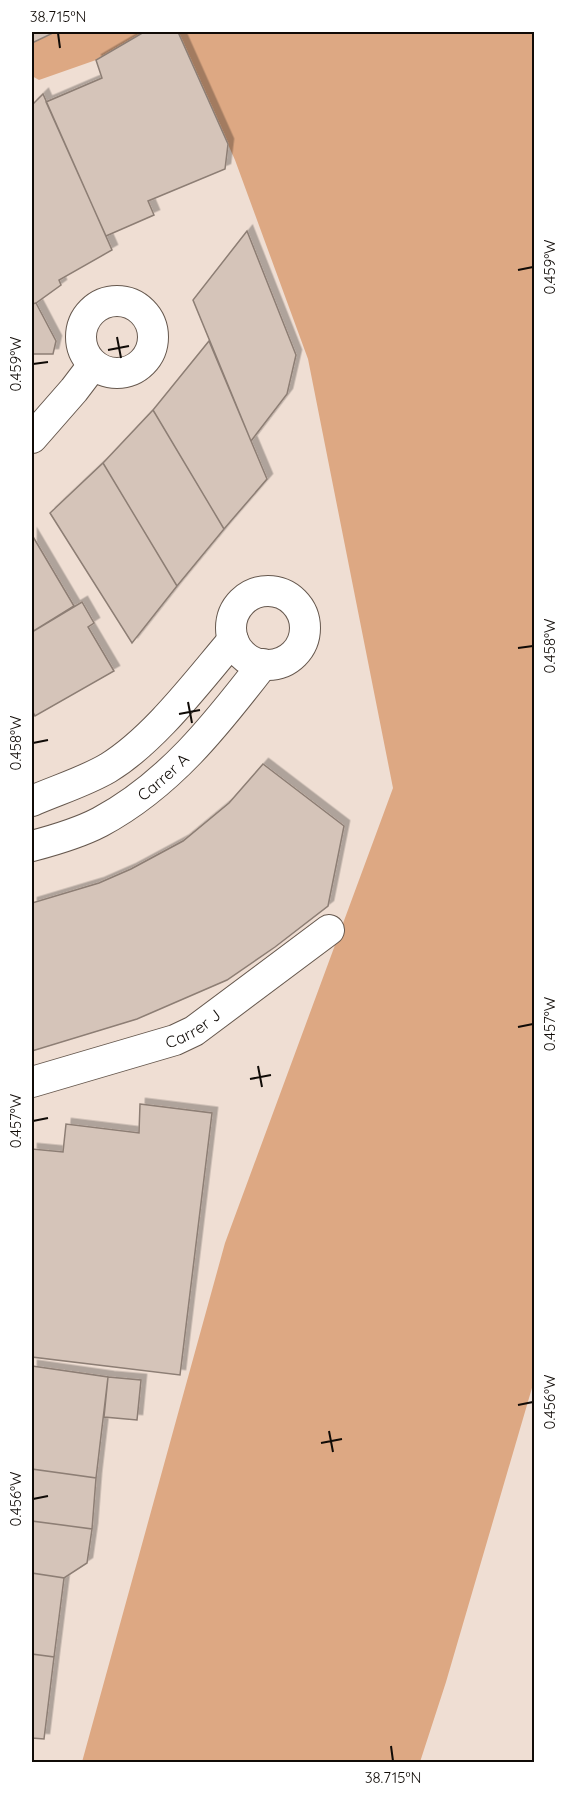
<svg xmlns="http://www.w3.org/2000/svg" width="566" height="1794" font-family="Quicksand,sans-serif">
  <defs>
    <filter id="shadow"><feDropShadow dx="5.5" dy="-5.5" stdDeviation="0" flood-color="#0004"/></filter>
  </defs>
  <rect width="100%" height="100%" fill="#efded3"/>
  <!-- green -->
  <path fill="#dda883" d="M 53,32 L 144,32 L 96,60 L 39,80 L 32,76 L 32,43 Z
    M 178,32 L 534,32 L 534,1381 L 446,1682 L 420,1762 L 82,1762 L 225,1243 L 393,788 L 308,359 L 235,160 Z"/>
  <!-- building -->
  <path fill="#d5c4b9" stroke="#8d7e74" stroke-width="1.5" filter="url(#shadow)" d="M 32,32 L 50,32 L 51,34 L 32,43 Z
    M 144,32 L 178,32 L 228,144 L 225,169 L 148,201 L 154,215 L 106,236 L 46,102 L 102,78 L 96,60 Z
    M 43,94 L 112,250 L 59,280 L 61,285 L 36,303 L 32,304 L 32,105 Z
    M 247,231 L 296,355 L 287,394 L 251,441 L 193,300 Z
    M 36,303 L 56,341 L 53,354 L 32,354 L 32,304 Z
    M 209,341 L 267,479 L 224,529 L 153,410 Z
    M 153,410 L 224,529 L 177,586 L 103,463 Z
    M 103,463 L 177,586 L 132,643 L 50,513 Z
    M 32,535 L 74,606 L 32,632 Z
    M 82,602 L 94,623 L 88,627 L 114,671 L 35,716 L 32,710 L 32,632 Z
    M 263,764 L 344,826 L 328,906 L 275,947 L 227,980 L 137,1019 L 32,1051 L 32,903 L 99,883 L 131,869 L 183,841 L 229,803 Z
    M 140,1104 L 212,1113 L 180,1375 L 32,1357 L 32,1149 L 63,1152 L 66,1124 L 139,1133 Z
    M 32,1366 L 108,1377 L 96,1478 L 32,1469 Z
    M 108,1377 L 141,1380 L 137,1420 L 104,1417 Z
    M 32,1469 L 96,1478 L 92,1529 L 32,1521 Z
    M 32,1521 L 92,1529 L 87,1563 L 64,1578 L 32,1573 Z
    M 32,1573 L 64,1578 L 54,1657 L 32,1654 Z
    M 32,1654 L 54,1657 L 44,1739 L 32,1738 Z"/>
  <g fill="none" stroke-linecap="round" stroke-linejoin="round">
    <!-- street casing -->
    <g stroke="#66584e" stroke-width="32">
      <g id="street">
        <circle cx="117" cy="337" r="36"/>
        <path d="M 32,438 L 74,390 L 93,365"/>
        <circle cx="268" cy="628" r="37"/>
        <path d="M 32,801 C 57,790 84,782 108,768 C 155,739 197,682 233,640"/>
        <path id="s1" d="M 32,846 C 55,840 79,833 100,822 C 169,785 216,725 263,664"/>
        <path id="s2" d="M 32,1082 L 175,1040 L 194,1031 L 329,930"/>
      </g>
    </g>
    <!-- street -->
    <use href="#street" stroke="#fff" stroke-width="30"/>
  </g>
  <!-- ticks -->
  <path fill="none" stroke="#100b07" stroke-width="2" d="M 58,33 L 60,48M 518,270 L 533,267M 117,337 L 121,358M 108,350 L 129,346M 33,364 L 48,362M 518,648 L 533,646M 188,702 L 192,723M 179,714 L 200,710M 33,743 L 48,740M 518,1027 L 533,1024M 258,1066 L 262,1087M 250,1079 L 271,1075M 33,1121 L 48,1118M 518,1405 L 533,1402M 329,1431 L 333,1452M 321,1443 L 342,1439M 33,1499 L 48,1496M 391,1746 L 393,1761"/>
  <g text-anchor="middle" stroke-width="4.5" stroke-linejoin="round" paint-order="stroke">
    <!-- street labels -->
    <g font-size="16" fill="#100b07" stroke="#fff">
      <text dy="6" stroke="none"><textPath href="#s1" startOffset="150">Carrer A</textPath></text>
      <text dy="6" stroke="none"><textPath href="#s2" startOffset="170">Carrer J</textPath></text>
    </g>
  </g>
  <!-- border -->
  <rect width="566" height="1794" fill="none" stroke="#ffffff" stroke-width="66"/>
  <rect x="33" y="33" width="500" height="1728" fill="none" stroke="#100b07" stroke-width="2"/>
  <g font-size="15" text-anchor="middle" fill="#100b07">
    <text x="58" y="22">38.715°N</text>
    <text transform="translate(550 267) rotate(-90)" y="5">0.459°W</text>
    <text transform="translate(16 364) rotate(-90)" y="5">0.459°W</text>
    <text transform="translate(550 646) rotate(-90)" y="5">0.458°W</text>
    <text transform="translate(16 743) rotate(-90)" y="5">0.458°W</text>
    <text transform="translate(550 1024) rotate(-90)" y="5">0.457°W</text>
    <text transform="translate(16 1121) rotate(-90)" y="5">0.457°W</text>
    <text transform="translate(550 1402) rotate(-90)" y="5">0.456°W</text>
    <text transform="translate(16 1499) rotate(-90)" y="5">0.456°W</text>
    <text x="393" y="1783">38.715°N</text>
  </g>
</svg>
